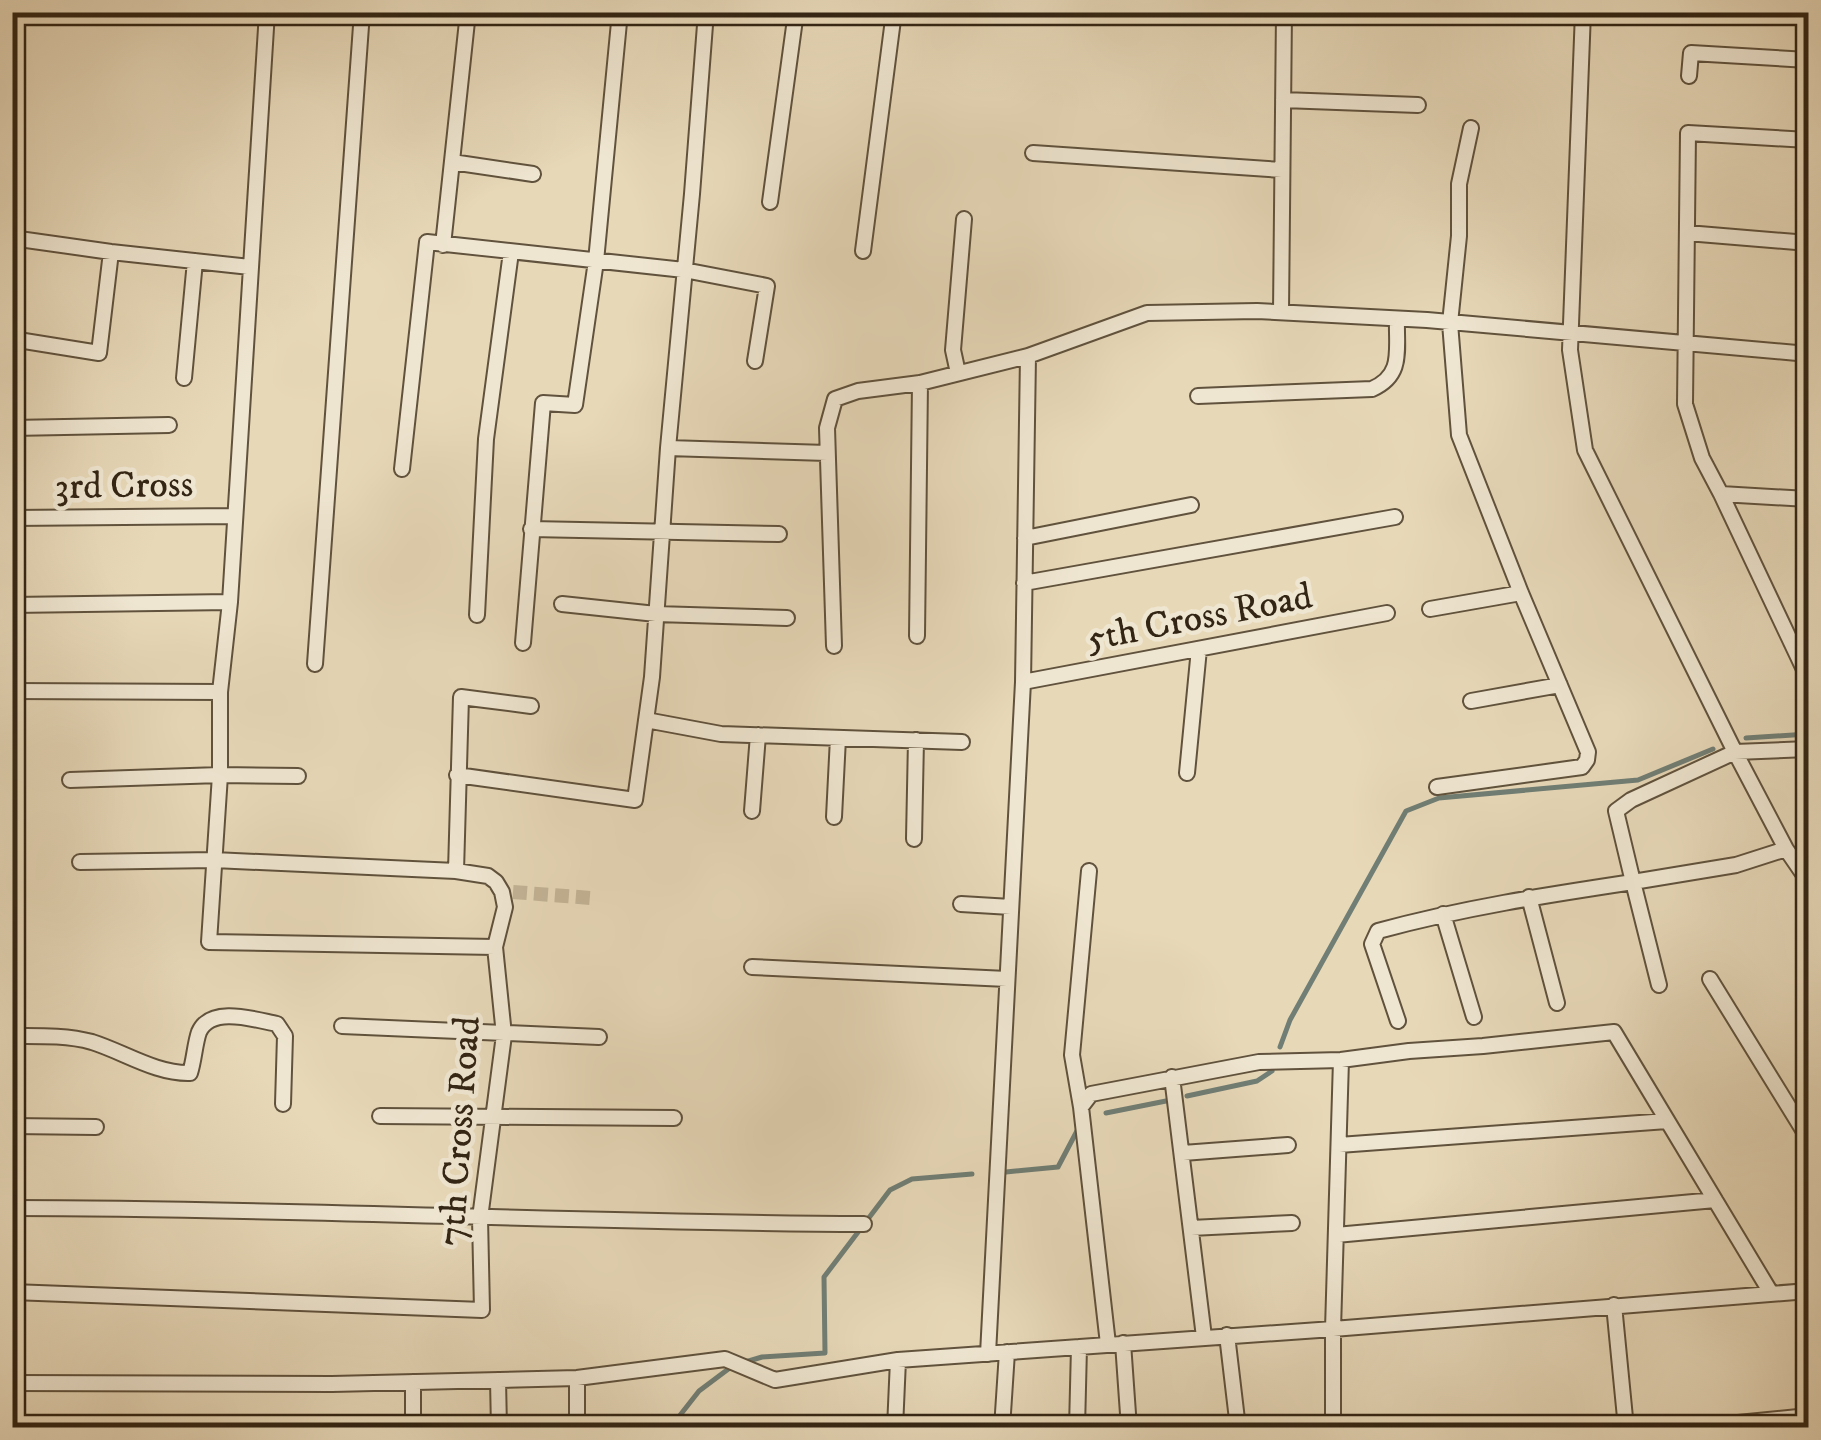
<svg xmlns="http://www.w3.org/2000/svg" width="1821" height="1440" font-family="'IM FELL DW Pica',serif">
  <rect width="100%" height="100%" fill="#e7d8b8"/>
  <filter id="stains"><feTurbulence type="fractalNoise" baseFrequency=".002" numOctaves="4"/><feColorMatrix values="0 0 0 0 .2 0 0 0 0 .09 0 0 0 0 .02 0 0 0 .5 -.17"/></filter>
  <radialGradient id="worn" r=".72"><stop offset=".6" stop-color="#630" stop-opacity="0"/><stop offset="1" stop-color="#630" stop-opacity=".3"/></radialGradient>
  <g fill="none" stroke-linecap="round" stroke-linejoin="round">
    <!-- stream -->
    <path stroke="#707e75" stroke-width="5" d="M 1746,738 L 1808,734
      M 1280,1047 L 1290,1020 L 1406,811 L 1439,798 L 1638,780 L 1713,749
      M 1187,1096 L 1257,1081 L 1272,1071
      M 1106,1113 L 1166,1101
      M 1006,1172 L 1058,1167 L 1078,1129
      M 742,1363 L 762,1357 L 825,1353 L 824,1277 L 890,1190 L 912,1179 L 972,1174
      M 670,1428 L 699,1391 L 731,1367"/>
    <!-- street-tunnel -->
    <path stroke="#c3b497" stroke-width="14" stroke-dasharray="14 7" stroke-linecap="butt" d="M 513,892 L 591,898"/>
    <!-- street casing -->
    <g stroke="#60523d" stroke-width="18">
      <path id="street" d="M 267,12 L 230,602 L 220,692 L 220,775 L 209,942 L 495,947
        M 592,12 L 620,16
        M 1583,12 L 1570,350 L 1585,450 L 1735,752 L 1786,849 L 1808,881
        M 1689,76 L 1691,53 L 1808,60
        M 1283,100 L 1418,105
        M 1808,140 L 1688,133 L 1685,404 L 1702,458 L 1721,494 L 1808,499
        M 1033,153 L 1282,170
        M 452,162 L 533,174
        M 770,202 L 796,12
        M 1687,233 L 1808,243
        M 12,238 L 111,252 L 250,267
        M 443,245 L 468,12
        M 863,251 L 894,12
        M 1281,312 L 1284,12
        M 12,339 L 99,353 L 111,252
        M 958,373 L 953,350 L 964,219
        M 184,378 L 195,261
        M 1198,396 L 1372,389 C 1404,375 1396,350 1397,319
        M 12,428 L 169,425
        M 668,448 L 827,453
        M 402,469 L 427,242 L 684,270 L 767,286 L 755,361
        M 1721,494 L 1808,678
        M 12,518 L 235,516
        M 531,529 L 779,534
        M 1025,538 L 1191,505
        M 1024,583 L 1395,517
        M 562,604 L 656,614 L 787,618
        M 12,605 L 230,602
        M 1430,609 L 1521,593
        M 477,615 L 486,439 L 511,252
        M 917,636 L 920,383
        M 523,643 L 543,403 L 575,405 L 596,261 L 620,12
        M 834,646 L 827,428 L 835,399 L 858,391 L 920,383 L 1028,356 L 1147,313 L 1257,311 L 1427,320 L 1808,354
        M 315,664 L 362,12
        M 1023,682 L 1387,613
        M 12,691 L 220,692
        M 1471,701 L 1560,685
        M 646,720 L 721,734 L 962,742
        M 1187,773 L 1199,649
        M 457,775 L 635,800 L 652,677 L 668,448 L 692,194 L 706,12
        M 70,780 L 220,775 L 298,776
        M 1437,787 L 1582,767 L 1587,760 L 1588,752 L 1521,593 L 1459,435 L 1450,323 L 1459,236 L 1459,184 L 1471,128
        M 752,811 L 758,735
        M 834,817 L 838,738
        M 914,839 L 916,740
        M 1786,849 L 1736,865 L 1633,882 L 1616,811 L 1631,800 L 1735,752 L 1808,749
        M 456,871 L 461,697 L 531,706
        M 1529,897 L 1557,1003
        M 961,904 L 1011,907
        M 1443,914 L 1474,1017
        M 752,967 L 1007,979
        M 1710,979 L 1808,1138
        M 1398,1021 L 1372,944 L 1378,931 C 1462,908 1547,895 1633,882 L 1659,985
        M 342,1026 L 599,1037
        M 12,1036 C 38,1036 67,1035 92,1042 C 124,1052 156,1074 190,1073 C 194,1061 195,1043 199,1032 C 211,1005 256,1020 277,1024 L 285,1036 L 283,1104
        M 1172,1077 L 1204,1337
        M 1081,1107 L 1072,1055 L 1089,871
        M 380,1116 L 674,1118
        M 12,1126 L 96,1127
        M 1339,1145 L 1667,1121
        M 1183,1153 L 1288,1145
        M 12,1208 C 296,1208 580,1223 864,1224
        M 1191,1228 L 1292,1223
        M 1336,1235 L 1715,1200
        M 12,1292 L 482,1310 L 480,1218 L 504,1035 L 495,947 L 505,907 L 502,892 L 496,882 L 488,876 L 456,871 L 214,860 L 80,862
        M 1614,1305 L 1626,1428
        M 1227,1335 L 1238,1428
        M 1123,1343 L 1129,1428
        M 1108,1344 L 1081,1107 L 1091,1094 L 1259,1062 L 1341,1060 L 1409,1051 L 1483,1046 L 1614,1032 L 1771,1293
        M 988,1354 L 1023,682 L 1028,356
        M 577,1378 L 577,1428
        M 498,1380 L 499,1428
        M 12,1383 L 332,1384 L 577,1378 L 725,1359 L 775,1380 L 898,1360 L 1333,1329 L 1808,1291
        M 413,1428 L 413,1382
        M 895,1428 L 898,1360
        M 1002,1428 L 1007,1352
        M 1077,1428 L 1079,1347
        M 1333,1428 L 1333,1329 L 1341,1060
        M 1687,1428 L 1808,1416"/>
    </g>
    <!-- street -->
    <use href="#street" stroke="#efe6d1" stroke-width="14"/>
  </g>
  <g text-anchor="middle" stroke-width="9" stroke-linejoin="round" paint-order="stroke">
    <!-- street labels -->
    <g font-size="38" fill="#332514" stroke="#efe6d1">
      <text transform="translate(124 484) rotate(-1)" y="13">3rd Cross</text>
      <text transform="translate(1199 616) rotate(-11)" y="13">5th Cross Road</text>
      <text transform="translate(458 1131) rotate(-86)" y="13">7th Cross Road</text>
    </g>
  </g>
  <!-- margin -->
  <rect width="1821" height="1440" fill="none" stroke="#e7d8b8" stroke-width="50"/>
  <rect x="15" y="15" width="1791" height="1410" fill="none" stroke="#332514" stroke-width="5"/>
  <rect x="25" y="25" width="1771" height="1390" fill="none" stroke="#332514" stroke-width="2.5"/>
  <rect width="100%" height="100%" filter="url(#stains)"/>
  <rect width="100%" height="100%" fill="url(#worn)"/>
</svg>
